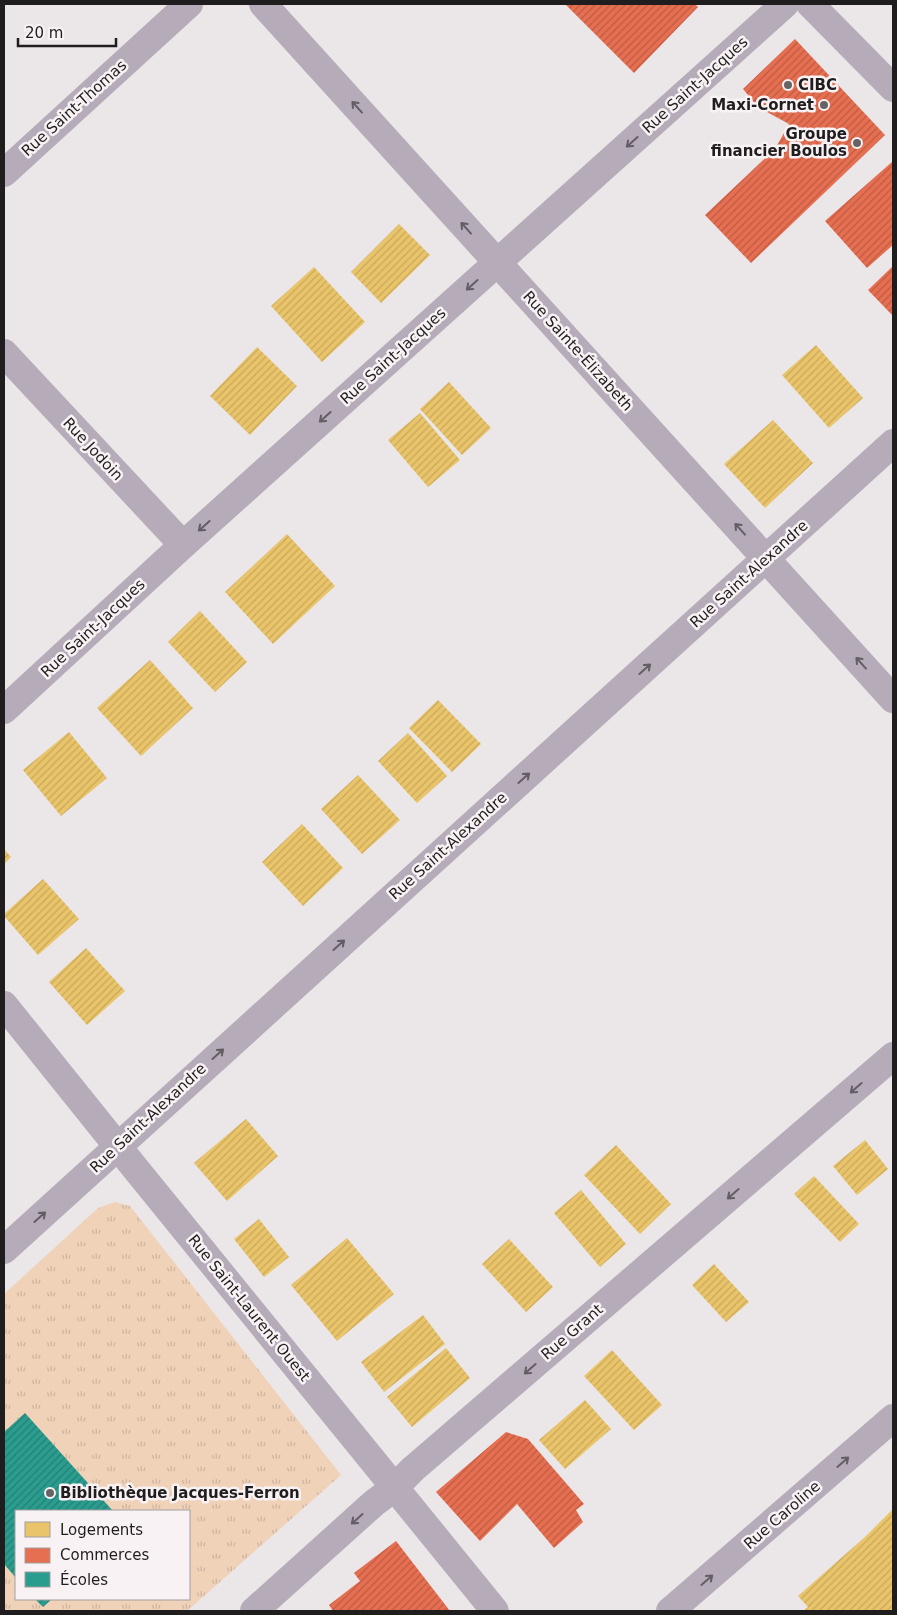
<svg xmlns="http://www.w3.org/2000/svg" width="897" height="1615" font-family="'DejaVu Sans',sans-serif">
  <defs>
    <pattern id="grass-tufts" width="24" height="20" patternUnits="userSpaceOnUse" patternTransform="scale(1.25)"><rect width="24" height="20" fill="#f0d2b9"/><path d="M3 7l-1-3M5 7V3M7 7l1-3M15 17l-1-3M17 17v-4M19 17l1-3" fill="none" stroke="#ceb49f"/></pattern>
    <pattern id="homes-hatch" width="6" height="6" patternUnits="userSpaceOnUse" patternTransform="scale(1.25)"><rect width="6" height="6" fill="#e9c46a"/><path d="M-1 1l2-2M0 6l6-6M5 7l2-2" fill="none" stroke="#c8a85b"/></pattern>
    <pattern id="shops-hatch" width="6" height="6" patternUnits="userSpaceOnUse" patternTransform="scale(1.25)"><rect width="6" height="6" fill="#e76f51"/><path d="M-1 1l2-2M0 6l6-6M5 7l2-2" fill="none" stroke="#bb5b43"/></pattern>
    <pattern id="schools-hatch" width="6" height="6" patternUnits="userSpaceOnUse" patternTransform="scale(1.25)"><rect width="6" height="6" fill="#2a9d8f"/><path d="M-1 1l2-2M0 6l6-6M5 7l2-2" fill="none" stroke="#247f74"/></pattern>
  </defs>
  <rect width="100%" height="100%" fill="#ebe6e8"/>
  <!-- grass -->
  <path fill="url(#grass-tufts)" fill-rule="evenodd" d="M 115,1202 L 130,1206 L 341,1475 L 187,1611 L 4,1611 L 4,1294 L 98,1208 ZM 16,1511 L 189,1511 L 189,1599 L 16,1599 Z"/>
  <!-- homes -->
  <path fill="url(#homes-hatch)" d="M 399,224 L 430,255 L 381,303 L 351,272 Z
    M 314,267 L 365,322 L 322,362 L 271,306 Z
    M 816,345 L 863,398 L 829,428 L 782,375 Z
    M 257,347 L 297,386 L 250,435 L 210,396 Z
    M 449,382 L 491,428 L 462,455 L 420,409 Z
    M 420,413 L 460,460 L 428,487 L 388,440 Z
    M 773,420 L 813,463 L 765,508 L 724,464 Z
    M 287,534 L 335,586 L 273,644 L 225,592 Z
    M 200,611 L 247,662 L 215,692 L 168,642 Z
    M 150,660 L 193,708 L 141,756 L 97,708 Z
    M 438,700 L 481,744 L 452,772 L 409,728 Z
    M 69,732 L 107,778 L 61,816 L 23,770 Z
    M 408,733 L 447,776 L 417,803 L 378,761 Z
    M 358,775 L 400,820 L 362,854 L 321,809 Z
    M 302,824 L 343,868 L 303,906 L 262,862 Z
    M 4,849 L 11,857 L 4,864 Z
    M 43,879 L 79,919 L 38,955 L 4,916 L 4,914 Z
    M 86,948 L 125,991 L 87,1025 L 49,982 Z
    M 246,1119 L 278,1156 L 227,1201 L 194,1163 Z
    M 865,1140 L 888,1169 L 857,1195 L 833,1166 Z
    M 616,1145 L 671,1204 L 640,1234 L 584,1175 Z
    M 814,1176 L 859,1224 L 840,1242 L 794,1194 Z
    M 581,1190 L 626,1244 L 600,1267 L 554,1213 Z
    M 259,1219 L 289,1257 L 264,1277 L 234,1239 Z
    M 347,1238 L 394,1294 L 337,1341 L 291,1285 Z
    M 509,1239 L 553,1287 L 526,1312 L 482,1264 Z
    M 714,1264 L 749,1302 L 726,1322 L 692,1285 Z
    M 423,1315 L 445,1344 L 384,1392 L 361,1362 Z
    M 446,1348 L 470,1378 L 412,1427 L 387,1397 Z
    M 612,1350 L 662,1405 L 634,1430 L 584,1376 Z
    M 585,1400 L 611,1429 L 565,1469 L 539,1440 Z
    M 893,1509 L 893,1611 L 803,1611 L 808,1607 L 798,1596 L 865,1537 Z"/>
  <!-- shops -->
  <path fill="url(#shops-hatch)" d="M 565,4 L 695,4 L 698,7 L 634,73 Z
    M 795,39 L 885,135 L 751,263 L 705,215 L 775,149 L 789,124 L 758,107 L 743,89 Z
    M 893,161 L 893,245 L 867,268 L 825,221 Z
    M 893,266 L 893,316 L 868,290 Z
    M 506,1432 L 528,1439 L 584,1504 L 576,1510 L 583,1522 L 554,1548 L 517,1504 L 480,1541 L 436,1492 Z
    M 396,1541 L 450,1611 L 333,1611 L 329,1605 L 360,1581 L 354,1573 Z"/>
  <!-- schools -->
  <path fill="url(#schools-hatch)" d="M 25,1413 L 113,1511 L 16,1511 L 16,1578 L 4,1564 L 4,1432 Z
    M 35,1599 L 52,1599 L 43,1607 Z"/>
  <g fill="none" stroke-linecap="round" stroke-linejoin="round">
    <!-- minor -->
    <path stroke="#b6abb8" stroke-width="28" d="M 263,4 L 893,699
      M 4,173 L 189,4
      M 4,353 L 183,545
      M 4,710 L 183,545 L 785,4
      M 4,1250 L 893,443
      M 254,1611 L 374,1503 L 394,1488 L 413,1469 L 893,1056
      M 670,1611 L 893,1418"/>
    <!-- tertiary -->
    <path stroke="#b6abb8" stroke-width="28" d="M 810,4 L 893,88
      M 4,1005 L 135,1168 L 495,1611"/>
  </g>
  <!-- one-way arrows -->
  <defs><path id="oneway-shaft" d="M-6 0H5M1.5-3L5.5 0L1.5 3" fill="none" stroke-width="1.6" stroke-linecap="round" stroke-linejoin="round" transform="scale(1.25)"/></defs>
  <g stroke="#645d63">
    <use href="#oneway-shaft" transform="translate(357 107) rotate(-132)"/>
    <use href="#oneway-shaft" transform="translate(632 142) rotate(138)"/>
    <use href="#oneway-shaft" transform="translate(466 228) rotate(-132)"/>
    <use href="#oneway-shaft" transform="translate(472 285) rotate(138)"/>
    <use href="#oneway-shaft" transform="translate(325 417) rotate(138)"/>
    <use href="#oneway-shaft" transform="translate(204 526) rotate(138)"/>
    <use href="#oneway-shaft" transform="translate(740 529) rotate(-132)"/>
    <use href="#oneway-shaft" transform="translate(861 663) rotate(-132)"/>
    <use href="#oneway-shaft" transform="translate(645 669) rotate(-42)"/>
    <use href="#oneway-shaft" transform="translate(524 778) rotate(-42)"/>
    <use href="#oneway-shaft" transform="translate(339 945) rotate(-42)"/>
    <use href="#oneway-shaft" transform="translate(218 1054) rotate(-42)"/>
    <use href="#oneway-shaft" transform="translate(856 1088) rotate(139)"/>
    <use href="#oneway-shaft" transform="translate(733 1194) rotate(139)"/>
    <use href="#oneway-shaft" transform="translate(40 1217) rotate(-42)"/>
    <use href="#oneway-shaft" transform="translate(530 1369) rotate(139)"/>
    <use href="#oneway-shaft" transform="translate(843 1462) rotate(-41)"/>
    <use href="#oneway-shaft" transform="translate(357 1519) rotate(138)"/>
    <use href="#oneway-shaft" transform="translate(707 1580) rotate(-41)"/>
  </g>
  <!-- markers -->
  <g fill="#676365" stroke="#f9f2f4" stroke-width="2">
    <circle cx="788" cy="85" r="5"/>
    <circle cx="824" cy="105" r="5"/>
    <circle cx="857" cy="143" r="5"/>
    <circle cx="50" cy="1493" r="5"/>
  </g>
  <g text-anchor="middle" stroke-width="5" stroke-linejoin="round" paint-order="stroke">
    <!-- street labels -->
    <g font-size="15" fill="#201d1e" stroke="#f9f2f4">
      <text transform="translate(695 85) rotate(-42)" y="5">Rue Saint-Jacques</text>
      <text transform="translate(74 108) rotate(-42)" y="5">Rue Saint-Thomas</text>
      <text transform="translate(578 351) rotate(48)" y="5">Rue Sainte-Élizabeth</text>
      <text transform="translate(393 356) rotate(-42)" y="5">Rue Saint-Jacques</text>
      <text transform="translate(93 449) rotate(47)" y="5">Rue Jodoin</text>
      <text transform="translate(749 574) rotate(-42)" y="5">Rue Saint-Alexandre</text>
      <text transform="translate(93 628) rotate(-43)" y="5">Rue Saint-Jacques</text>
      <text transform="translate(448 846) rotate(-42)" y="5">Rue Saint-Alexandre</text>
      <text transform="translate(148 1118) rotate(-43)" y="5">Rue Saint-Alexandre</text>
      <text transform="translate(249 1308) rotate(51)" y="5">Rue Saint-Laurent Ouest</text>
      <text transform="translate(572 1332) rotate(-41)" y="5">Rue Grant</text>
      <text transform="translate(782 1515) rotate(-41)" y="5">Rue Caroline</text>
    </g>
    <!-- poi labels -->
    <g font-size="15" font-weight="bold" fill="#201d1e" stroke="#f9f2f4" text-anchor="start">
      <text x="798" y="90">CIBC</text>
      <text x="814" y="110" text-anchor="end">Maxi-Cornet</text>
      <text x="847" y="139" text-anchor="end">Groupe<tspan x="847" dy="17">financier Boulos</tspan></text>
      <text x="60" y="1498">Bibliothèque Jacques-Ferron</text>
    </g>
  </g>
  <!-- border -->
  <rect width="897" height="1615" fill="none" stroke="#201d1e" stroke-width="10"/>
  <!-- legend -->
  <rect x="15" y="1510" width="175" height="90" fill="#f9f2f4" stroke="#a29d9e"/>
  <rect x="25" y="1522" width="25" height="15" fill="#e9c46a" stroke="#a29d9e"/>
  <text x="60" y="1535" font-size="15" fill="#201d1e">Logements</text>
  <rect x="25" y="1548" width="25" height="15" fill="#e76f51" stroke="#a29d9e"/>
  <text x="60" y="1560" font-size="15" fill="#201d1e">Commerces</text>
  <rect x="25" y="1572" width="25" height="15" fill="#2a9d8f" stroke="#a29d9e"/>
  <text x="60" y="1585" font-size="15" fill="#201d1e">Écoles</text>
  <!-- scale -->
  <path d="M18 38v8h98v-8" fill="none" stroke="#201d1e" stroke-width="2.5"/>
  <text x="25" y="38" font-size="15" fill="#201d1e" stroke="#f9f2f4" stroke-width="4" paint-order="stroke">20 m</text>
</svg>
